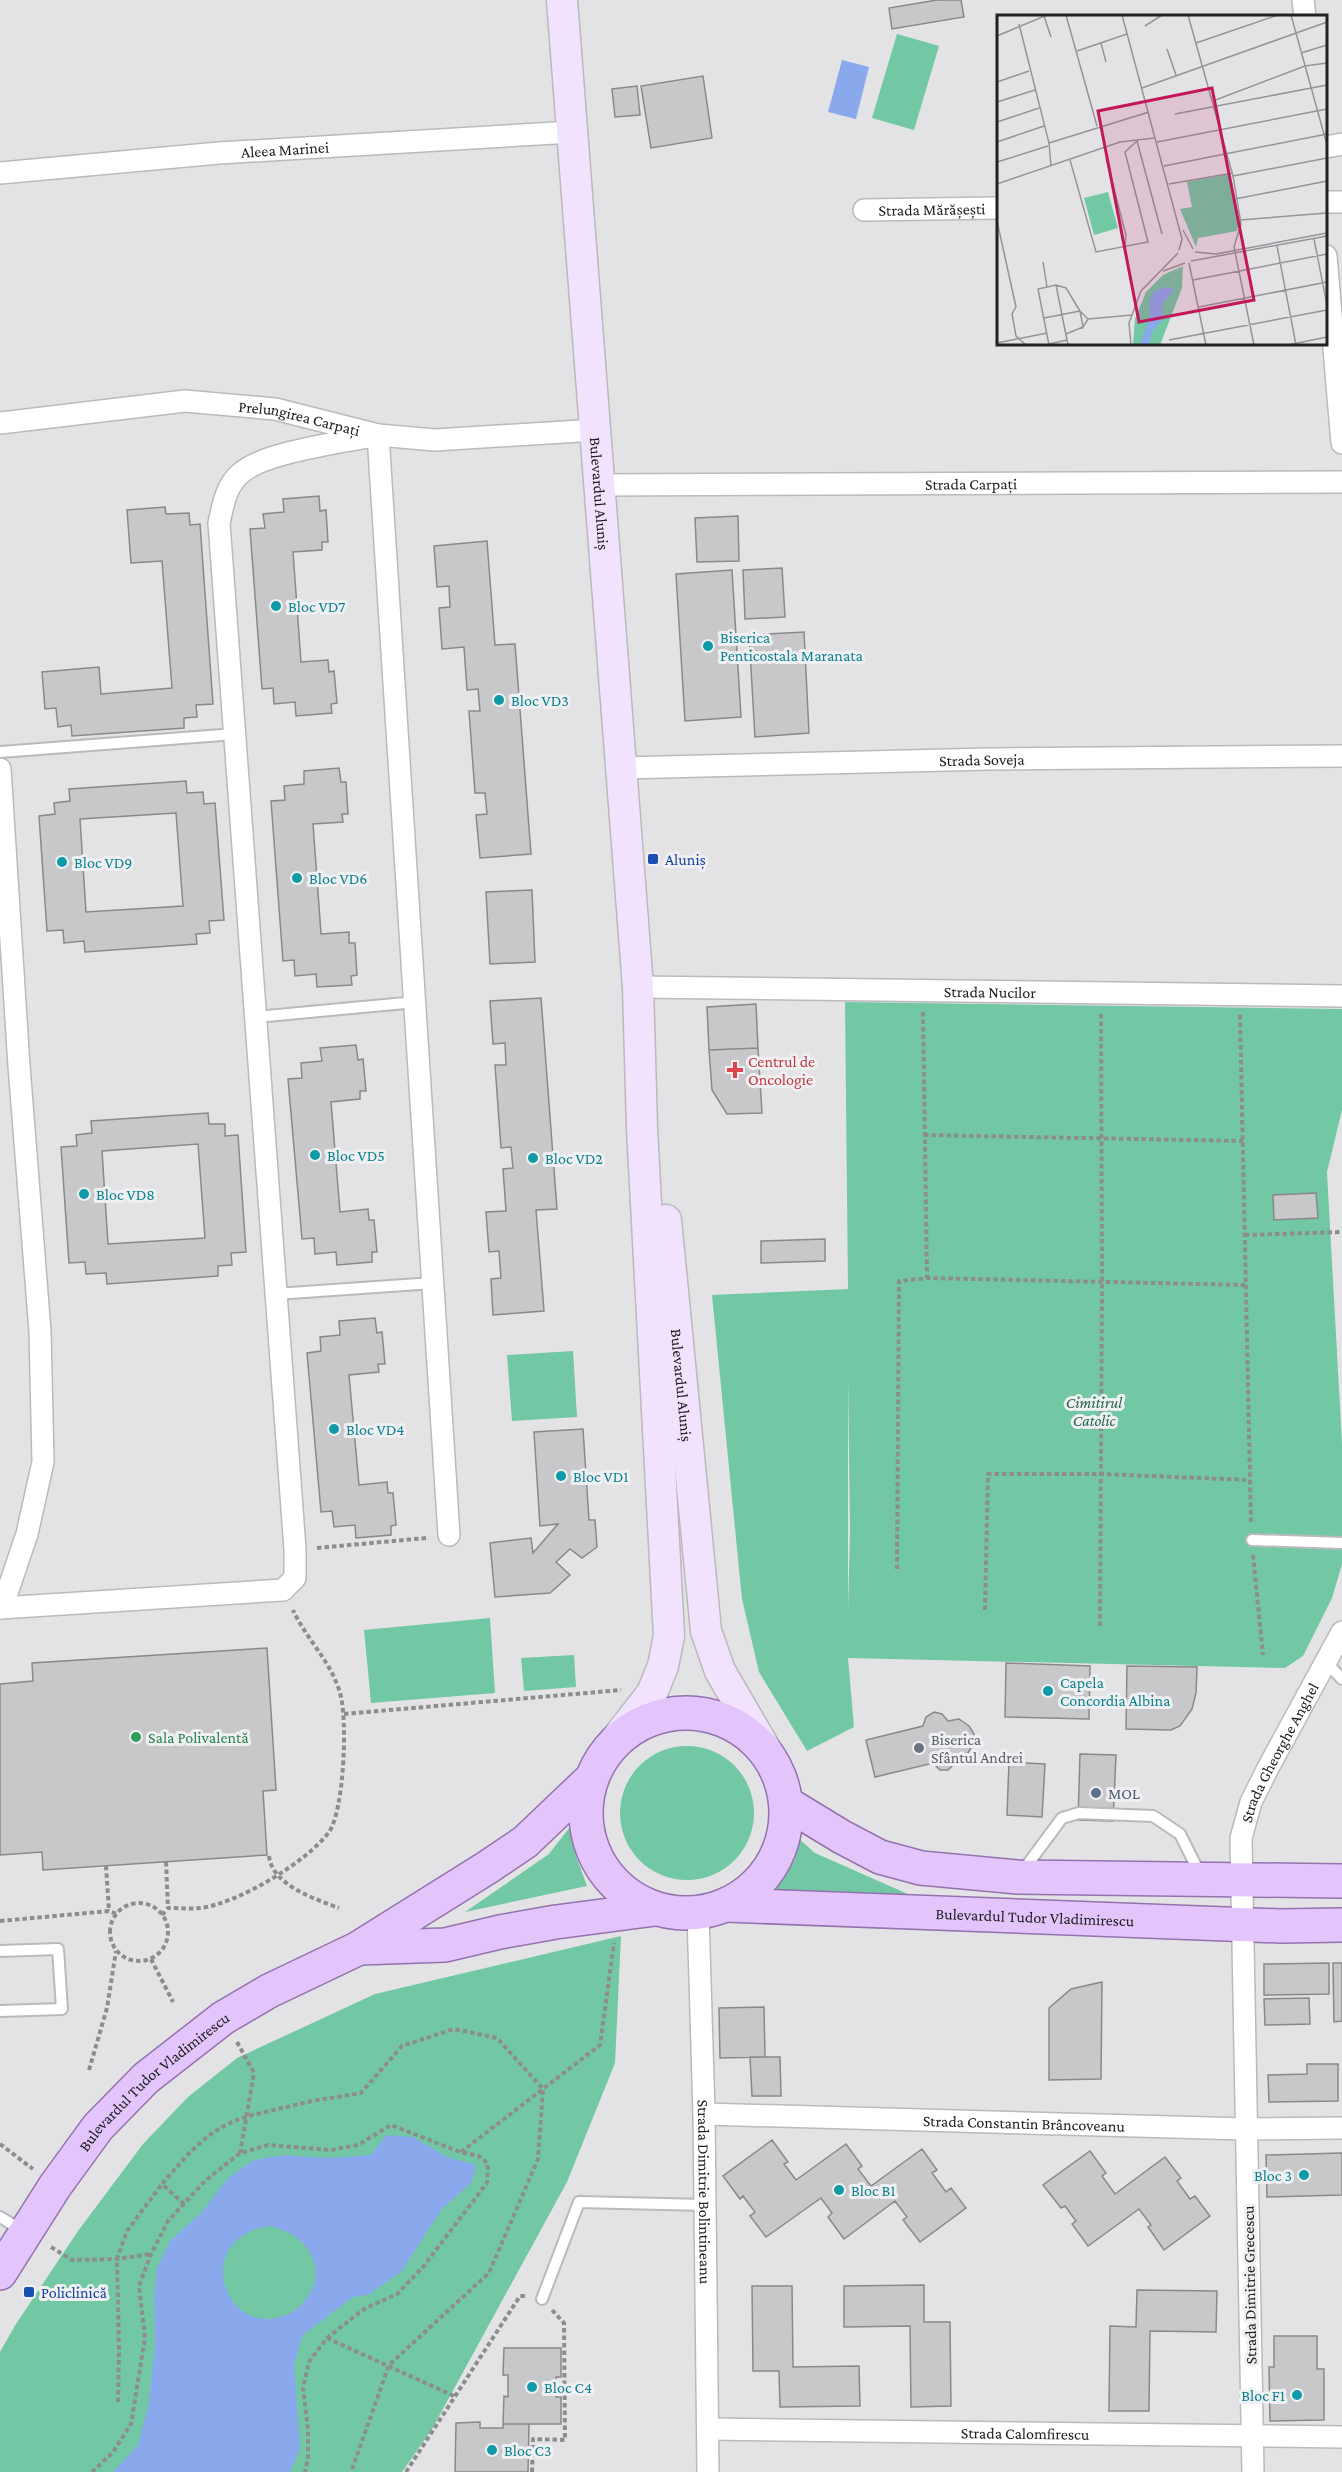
<svg xmlns="http://www.w3.org/2000/svg" width="1342" height="2472" font-family="'Crimson Pro',serif">
  <rect width="100%" height="100%" fill="#e3e3e6"/>
  <!-- green -->
  <path fill="#72c8a4" fill-rule="evenodd" d="M 897,34 L 939,46 L 914,130 L 872,118 Z
    M 845,1002 L 1342,1009 L 1342,1110 L 1327,1172 L 1342,1444 L 1342,1564 L 1332,1598 L 1303,1656 L 1285,1668 L 848,1658 L 854,1727 L 807,1751 L 759,1672 L 742,1599 L 712,1295 L 848,1289 ZM 848,1376 L 850,1530 L 848,1611 Z
    M 573,1351 L 577,1417 L 512,1421 L 507,1355 Z
    M 490,1618 L 495,1693 L 371,1703 L 364,1630 Z
    M 574,1655 L 576,1687 L 524,1691 L 521,1658 Z
    M620 1813a67 67 0 1 1 134 0a67 67 0 1 1-134 0Z
    M 570,1827 L 576,1856 L 587,1886 L 465,1912 L 549,1854 Z
    M 797,1837 L 815,1853 L 910,1895 L 773,1891 L 795,1859 Z
    M 621,1936 L 615,2063 L 567,2182 L 432,2429 L 402,2472 L 0,2472 L 0,2352 L 16,2324 L 78,2231 L 143,2144 L 188,2097 L 237,2058 L 375,1994 Z"/>
  <!-- water -->
  <path fill="#89a9ec" fill-rule="evenodd" d="M 842,60 L 869,67 L 856,119 L 828,112 Z
    M 386,2135 L 413,2137 L 447,2157 L 476,2165 L 472,2182 L 441,2210 L 402,2271 L 368,2295 L 353,2297 L 303,2335 L 294,2364 L 300,2449 L 290,2472 L 113,2472 L 138,2445 L 149,2403 L 155,2348 L 154,2296 L 157,2268 L 171,2240 L 202,2212 L 228,2178 L 254,2160 L 284,2155 L 329,2158 L 371,2155 ZM 269,2226 C 304,2232 331,2266 306,2299 C 299,2309 291,2314 280,2317 C 223,2334 192,2239 269,2226 Z"/>
  <!-- building -->
  <path fill="#c8c8cb" stroke="#89888b" stroke-width="1.5" fill-rule="evenodd" d="M 937,0 L 961,0 L 964,17 L 892,29 L 889,8 Z
    M 703,76 L 712,138 L 651,148 L 641,86 Z
    M 637,86 L 640,115 L 615,117 L 612,89 Z
    M 319,496 L 320,511 L 326,510 L 328,542 L 322,542 L 322,550 L 293,552 L 301,662 L 328,660 L 329,672 L 334,671 L 337,703 L 331,704 L 332,713 L 296,716 L 295,702 L 274,704 L 273,688 L 262,689 L 250,529 L 265,528 L 263,514 L 284,512 L 283,499 Z
    M 165,507 L 166,514 L 189,513 L 190,525 L 200,524 L 213,704 L 196,705 L 197,717 L 184,718 L 184,728 L 72,736 L 71,725 L 58,727 L 56,708 L 45,709 L 42,672 L 99,667 L 101,694 L 172,688 L 162,561 L 131,563 L 127,510 Z
    M 738,516 L 739,561 L 697,562 L 695,518 Z
    M 487,541 L 495,645 L 515,644 L 531,854 L 480,858 L 476,815 L 487,814 L 485,793 L 475,793 L 469,711 L 480,711 L 478,689 L 467,690 L 464,647 L 442,649 L 439,608 L 450,607 L 449,586 L 437,587 L 434,546 Z
    M 782,568 L 785,617 L 745,619 L 743,570 Z
    M 732,570 L 741,717 L 685,721 L 676,574 Z
    M 804,632 L 809,733 L 755,737 L 749,635 Z
    M 339,768 L 341,782 L 346,782 L 348,814 L 342,814 L 343,822 L 313,824 L 321,934 L 349,932 L 349,943 L 355,943 L 357,975 L 351,976 L 352,985 L 317,987 L 316,974 L 295,976 L 294,960 L 283,961 L 271,801 L 285,800 L 284,786 L 304,784 L 304,771 Z
    M 186,781 L 187,793 L 203,792 L 204,804 L 215,803 L 224,920 L 209,921 L 210,933 L 196,934 L 197,944 L 85,952 L 84,941 L 64,943 L 63,930 L 47,931 L 39,816 L 55,814 L 54,803 L 70,801 L 69,789 ZM 176,813 L 183,906 L 86,912 L 80,819 Z
    M 532,890 L 535,962 L 490,964 L 486,892 Z
    M 541,998 L 557,1209 L 536,1210 L 544,1311 L 493,1315 L 491,1279 L 501,1278 L 499,1251 L 489,1252 L 486,1212 L 506,1211 L 503,1169 L 513,1168 L 511,1147 L 501,1148 L 495,1065 L 506,1065 L 505,1043 L 493,1044 L 490,1001 Z
    M 756,1004 L 758,1048 L 709,1050 L 707,1007 Z
    M 356,1045 L 358,1060 L 363,1059 L 366,1091 L 360,1091 L 360,1099 L 331,1102 L 340,1212 L 368,1209 L 369,1220 L 374,1220 L 377,1252 L 372,1252 L 372,1262 L 337,1265 L 336,1252 L 315,1254 L 314,1238 L 302,1239 L 288,1079 L 302,1078 L 301,1063 L 322,1061 L 320,1048 Z
    M 758,1048 L 762,1113 L 727,1114 L 712,1090 L 709,1050 Z
    M 208,1113 L 209,1124 L 225,1124 L 225,1136 L 238,1135 L 246,1252 L 231,1253 L 232,1265 L 218,1266 L 218,1276 L 107,1284 L 106,1273 L 86,1274 L 85,1262 L 69,1263 L 61,1147 L 77,1146 L 76,1135 L 92,1133 L 91,1121 ZM 198,1144 L 205,1238 L 108,1244 L 102,1151 Z
    M 1316,1193 L 1318,1218 L 1274,1220 L 1273,1195 Z
    M 825,1239 L 825,1261 L 761,1263 L 761,1241 Z
    M 375,1318 L 377,1333 L 382,1332 L 385,1364 L 378,1364 L 379,1372 L 349,1375 L 359,1485 L 387,1482 L 388,1493 L 393,1493 L 396,1525 L 391,1526 L 391,1535 L 356,1538 L 355,1525 L 334,1527 L 332,1511 L 321,1512 L 307,1353 L 321,1351 L 320,1337 L 340,1335 L 339,1321 Z
    M 583,1429 L 589,1520 L 595,1520 L 597,1547 L 582,1558 L 570,1549 L 556,1562 L 570,1575 L 550,1593 L 495,1597 L 490,1543 L 531,1538 L 533,1553 L 558,1524 L 540,1526 L 534,1432 Z
    M 267,1648 L 276,1790 L 263,1791 L 267,1855 L 43,1870 L 42,1852 L 0,1855 L 0,1684 L 33,1681 L 32,1663 Z
    M 1006,1663 L 1090,1666 L 1089,1719 L 1005,1717 Z
    M 1127,1666 L 1197,1667 L 1196,1693 L 1192,1709 L 1180,1726 L 1171,1730 L 1126,1729 Z
    M 934,1712 L 942,1714 L 948,1721 L 959,1719 L 969,1726 L 974,1734 L 974,1743 L 968,1753 L 957,1756 L 955,1763 L 948,1770 L 940,1770 L 933,1763 L 875,1777 L 866,1740 L 923,1726 L 926,1717 Z
    M 1080,1754 L 1116,1755 L 1113,1821 L 1078,1820 Z
    M 1009,1762 L 1045,1764 L 1042,1817 L 1007,1815 Z
    M 1329,1963 L 1329,1994 L 1264,1995 L 1264,1964 Z
    M 1333,1963 L 1342,1963 L 1342,2021 L 1334,2022 Z
    M 1102,1982 L 1101,2079 L 1049,2080 L 1049,2008 L 1071,1989 Z
    M 1309,1998 L 1310,2024 L 1265,2025 L 1264,1999 Z
    M 764,2007 L 765,2057 L 720,2058 L 719,2008 Z
    M 750,2057 L 780,2057 L 781,2096 L 752,2096 Z
    M 1307,2064 L 1338,2064 L 1338,2101 L 1269,2102 L 1268,2075 L 1307,2074 Z
    M 772,2140 L 788,2162 L 784,2164 L 796,2180 L 846,2144 L 862,2166 L 858,2169 L 871,2186 L 922,2149 L 937,2170 L 932,2173 L 946,2192 L 951,2188 L 966,2208 L 920,2242 L 903,2220 L 907,2217 L 895,2201 L 844,2239 L 828,2217 L 832,2213 L 821,2198 L 766,2237 L 750,2216 L 755,2212 L 743,2196 L 740,2199 L 723,2176 Z
    M 1090,2151 L 1106,2173 L 1102,2176 L 1115,2194 L 1165,2157 L 1181,2178 L 1177,2181 L 1190,2199 L 1195,2196 L 1210,2216 L 1164,2250 L 1148,2227 L 1151,2225 L 1139,2209 L 1088,2246 L 1072,2224 L 1076,2221 L 1065,2206 L 1061,2208 L 1043,2185 Z
    M 1342,2153 L 1342,2195 L 1267,2197 L 1266,2155 Z
    M 924,2285 L 924,2322 L 950,2322 L 951,2406 L 911,2407 L 910,2326 L 844,2327 L 844,2286 Z
    M 752,2286 L 792,2286 L 793,2367 L 859,2366 L 860,2406 L 780,2407 L 779,2371 L 753,2371 Z
    M 1137,2290 L 1217,2291 L 1216,2332 L 1150,2331 L 1149,2411 L 1109,2411 L 1110,2326 L 1136,2327 Z
    M 1274,2336 L 1317,2336 L 1317,2369 L 1324,2369 L 1324,2420 L 1270,2421 L 1269,2367 L 1274,2367 Z
    M 504,2348 L 561,2348 L 561,2377 L 556,2377 L 556,2397 L 561,2397 L 561,2424 L 503,2424 L 504,2396 L 508,2397 L 508,2375 L 503,2375 Z
    M 480,2422 L 480,2428 L 503,2428 L 503,2424 L 529,2424 L 528,2472 L 455,2472 L 456,2423 Z"/>
  <g fill="none" stroke-linecap="round" stroke-linejoin="round">
    <!-- lane casing -->
    <g stroke="#bab9bc" stroke-width="14">
      <path id="lane" d="M 0,752 L 235,734
        M 256,1017 L 416,1002
        M 276,1294 L 433,1283
        M 1252,1540 L 1342,1543
        M 1327,1663 L 1342,1679
        M 1022,1872 L 1062,1818 L 1079,1813 L 1153,1816 L 1180,1834 L 1200,1874
        M 0,1951 L 58,1949 L 62,2009 L 0,2011
        M 0,2217 L 23,2231
        M 542,2299 L 579,2202 L 705,2205"/>
    </g>
    <!-- street casing -->
    <g stroke="#bab9bc" stroke-width="24">
      <g id="street">
        <path d="M 1303,0 L 1305,16"/>
        <path d="M 1326,147 L 1342,144"/>
        <path id="s1" d="M 0,173 L 219,153 L 572,132"/>
        <path d="M 1326,202 L 1342,202"/>
        <path id="s2" d="M 864,210 L 998,208"/>
        <path d="M 1326,256 L 1342,443"/>
        <path id="s3" d="M 0,423 L 185,401 L 275,409 L 378,435 L 435,440 L 596,430"/>
        <path d="M 378,435 L 449,1535"/>
        <path id="s4" d="M 601,485 L 1342,482"/>
        <path id="s5" d="M 622,768 L 989,759 L 1342,756"/>
        <path d="M 0,769 L 19,1066 L 40,1331 L 43,1462 L 27,1534 L 2,1608"/>
        <path id="s6" d="M 638,987 L 1342,996"/>
        <path d="M 0,1608 L 283,1590 L 295,1578 L 295,1549 L 219,523 C 223,505 226,485 241,473 C 264,452 345,442 378,435"/>
        <path id="s7" d="M 698,1913 L 704,2114 L 708,2472"/>
        <path id="s8" d="M 704,2114 L 1246,2129 L 1342,2128"/>
        <path id="s9" d="M 709,2429 L 1342,2437"/>
        <path id="s10" d="M 1253,2472 L 1241,1838 L 1251,1802 L 1268,1768 L 1342,1632"/>
      </g>
    </g>
    <!-- secondary casing -->
    <g stroke="#bab9bc" stroke-width="33">
      <g id="secondary">
        <path id="s11" d="M 562,0 L 638,987 L 642,1128 L 669,1636 L 663,1666 L 652,1693 L 607,1751"/>
        <path id="s12" d="M 666,1220 L 706,1631 L 720,1671 L 776,1767"/>
      </g>
    </g>
    <!-- primary casing -->
    <g stroke="#9372ae" stroke-width="36">
      <g id="primary">
        <circle cx="686" cy="1813" r="100"/>
        <path d="M 786,1803 L 842,1837 L 880,1857 L 921,1868 L 1018,1877 L 1342,1881"/>
        <path id="s13" d="M 726,1905 L 1281,1926 L 1342,1925"/>
        <path d="M 359,1948 L 445,1945 L 500,1932 L 556,1922 L 655,1909"/>
        <path id="s14" d="M 0,2273 L 55,2186 L 98,2127 L 146,2078 L 223,2018 L 269,1991 L 357,1949 L 488,1867 L 525,1842 L 588,1782"/>
      </g>
    </g>
    <!-- path -->
    <path stroke="#8d8d8f" stroke-width="4" stroke-dasharray="4.5 3" stroke-linecap="butt" d="M 923,1012 L 927,1278
      M 1240,1015 L 1251,1524
      M 924,1135 L 1243,1141
      M 1245,1235 L 1342,1232
      M 317,1548 L 426,1538
      M 1253,1555 L 1263,1655
      M 897,1569 L 899,1281 L 927,1278 L 1246,1285
      M 985,1610 L 988,1474 L 1101,1474 L 1250,1480
      M 1100,1626 L 1102,1282 L 1101,1014
      M 344,1714 L 621,1690
      M 269,1856 C 272,1885 315,1899 339,1908
      M 166,1862 L 168,1908
      M 106,1866 L 109,1911
      M110 1932a29 29 0 1 1 58 0a29 29 0 1 1-58 0Z
      M 162,1915 L 168,1908 C 179,1908 190,1909 200,1908 C 237,1904 307,1862 329,1832 C 344,1811 348,1719 340,1693 C 331,1661 306,1639 293,1610
      M 0,1921 L 109,1911 L 117,1914
      M 151,1959 L 173,2002
      M 237,2042 L 254,2073 L 240,2153
      M 89,2070 L 107,2008 L 116,1951
      M 0,2144 L 33,2169
      M 461,2152 L 600,2045 L 614,1943
      M 184,2204 L 162,2184 C 189,2153 207,2129 248,2116 L 312,2101 L 361,2093 L 402,2046 L 454,2029 L 497,2038 L 543,2089 L 538,2159 L 489,2273 L 389,2365 L 351,2472
      M 51,2247 L 72,2260 L 117,2259 L 150,2254
      M 327,2338 L 456,2397
      M 118,2402 L 119,2350 L 117,2259 L 127,2231 L 162,2184
      M 92,2472 L 113,2452 L 131,2424 L 145,2338 L 139,2286 L 151,2254 L 168,2221 L 205,2181 L 240,2153 L 268,2145 L 331,2150 L 358,2145 L 391,2125 L 460,2152 L 479,2156 L 488,2164 L 487,2183 L 423,2267 L 397,2294 L 364,2309 L 327,2338 L 309,2362 L 303,2388 L 308,2430 L 308,2458 L 305,2472
      M 406,2472 L 520,2296 L 526,2296
      M 532,2472 L 533,2439 L 565,2440 L 564,2323 L 552,2310"/>
    <!-- lane -->
    <use href="#lane" stroke="#fff" stroke-width="10"/>
    <!-- street -->
    <use href="#street" stroke="#fff" stroke-width="21"/>
    <!-- secondary -->
    <use href="#secondary" stroke="#f1e2fe" stroke-width="30"/>
    <!-- primary -->
    <use href="#primary" stroke="#e3c5fc" stroke-width="33"/>
  </g>
  <!-- markers -->
  <g fill="#0f9aa8" stroke="#f0f0f3" stroke-width="2">
    <circle cx="276" cy="606" r="6"/>
    <circle cx="708" cy="646" r="6"/>
    <circle cx="499" cy="700" r="6"/>
    <circle cx="62" cy="862" r="6"/>
    <circle cx="297" cy="878" r="6"/>
    <circle cx="315" cy="1155" r="6"/>
    <circle cx="533" cy="1158" r="6"/>
    <circle cx="84" cy="1194" r="6"/>
    <circle cx="334" cy="1429" r="6"/>
    <circle cx="561" cy="1476" r="6"/>
    <circle cx="1048" cy="1691" r="6"/>
    <circle cx="1304" cy="2175" r="6"/>
    <circle cx="839" cy="2190" r="6"/>
    <circle cx="532" cy="2387" r="6"/>
    <circle cx="1297" cy="2395" r="6"/>
    <circle cx="492" cy="2450" r="6"/>
  </g>
  <g fill="#1a4fb4" stroke="#f0f0f3" stroke-width="2">
    <rect x="647" y="853" width="12" height="12" rx="3"/>
    <rect x="23" y="2286" width="12" height="12" rx="3"/>
  </g>
  <path fill="#e0444e" stroke="#f0f0f3" stroke-width="2" d="M732 1061h6v6h6v6h-6v6h-6v-6h-6v-6h6z"/>
  <circle fill="#2e9e5b" stroke="#f0f0f3" stroke-width="2" cx="136" cy="1737" r="6"/>
  <circle fill="#6b7280" stroke="#f0f0f3" stroke-width="2" cx="919" cy="1748" r="6"/>
  <circle fill="#5c6f8a" stroke="#f0f0f3" stroke-width="2" cx="1096" cy="1793" r="6"/>
  <g text-anchor="middle" stroke-width="6" stroke-linejoin="round" paint-order="stroke">
    <!-- street labels -->
    <g font-size="16" fill="#212122" stroke="#f0f0f3">
      <text dy="6" stroke="none"><textPath href="#s1" startOffset="286">Aleea Marinei</textPath></text>
      <text dy="6" stroke="none"><textPath href="#s2" startOffset="68">Strada Mărășești</textPath></text>
      <text dy="6" stroke="none"><textPath href="#s3" startOffset="302">Prelungirea Carpați</textPath></text>
      <text dy="6" stroke="none"><textPath href="#s4" startOffset="370">Strada Carpați</textPath></text>
      <text dy="6" stroke="none"><textPath href="#s11" startOffset="495">Bulevardul Aluniș</textPath></text>
      <text dy="6" stroke="none"><textPath href="#s5" startOffset="360">Strada Soveja</textPath></text>
      <text dy="6" stroke="none"><textPath href="#s6" startOffset="352">Strada Nucilor</textPath></text>
      <text dy="6" stroke="none"><textPath href="#s12" startOffset="166">Bulevardul Aluniș</textPath></text>
      <text dy="6" stroke="none"><textPath href="#s10" startOffset="728">Strada Gheorghe Anghel</textPath></text>
      <text dy="6" stroke="none"><textPath href="#s13" startOffset="309">Bulevardul Tudor Vladimirescu</textPath></text>
      <text dy="6" stroke="none"><textPath href="#s14" startOffset="248">Bulevardul Tudor Vladimirescu</textPath></text>
      <text dy="6" stroke="none"><textPath href="#s8" startOffset="320">Strada Constantin Brâncoveanu</textPath></text>
      <text dy="6" stroke="none"><textPath href="#s7" startOffset="279">Strada Dimitrie Bolintineanu</textPath></text>
      <text transform="translate(1249 2285) rotate(-91)" y="6">Strada Dimitrie Grecescu</text>
      <text dy="6" stroke="none"><textPath href="#s9" startOffset="316">Strada Calomfirescu</textPath></text>
    </g>
    <!-- culture labels -->
    <g font-size="16" fill="#0d838f" stroke="#f0f0f3" text-anchor="start">
      <text x="288" y="612">Bloc VD7</text>
      <text x="720" y="643">Biserica<tspan x="720" dy="18">Penticostala Maranata</tspan></text>
      <text x="511" y="706">Bloc VD3</text>
      <text x="74" y="868">Bloc VD9</text>
      <text x="309" y="884">Bloc VD6</text>
      <text x="327" y="1161">Bloc VD5</text>
      <text x="545" y="1164">Bloc VD2</text>
      <text x="96" y="1200">Bloc VD8</text>
      <text x="346" y="1435">Bloc VD4</text>
      <text x="573" y="1482">Bloc VD1</text>
      <text x="1060" y="1688">Capela<tspan x="1060" dy="18">Concordia Albina</tspan></text>
      <text x="1292" y="2181" text-anchor="end">Bloc 3</text>
      <text x="851" y="2196">Bloc B1</text>
      <text x="544" y="2393">Bloc C4</text>
      <text x="1285" y="2401" text-anchor="end">Bloc F1</text>
      <text x="504" y="2456">Bloc C3</text>
    </g>
    <!-- transit labels -->
    <g font-size="16" fill="#164399" stroke="#f0f0f3" text-anchor="start">
      <text x="665" y="865">Aluniș</text>
      <text x="41" y="2298">Policlinică</text>
    </g>
    <!-- health labels -->
    <g font-size="16" fill="#be3a42" stroke="#f0f0f3" text-anchor="start">
      <text x="748" y="1067">Centrul de<tspan x="748" dy="18">Oncologie</tspan></text>
    </g>
    <!-- park labels -->
    <g font-size="16" font-style="italic" fill="#21654c" stroke="#f0f0f3">
      <text x="1094" y="1408">Cimitirul<tspan x="1094" dy="18">Catolic</tspan></text>
    </g>
    <!-- leisure labels -->
    <g font-size="16" fill="#27864d" stroke="#f0f0f3" text-anchor="start">
      <text x="148" y="1743">Sala Polivalentă</text>
    </g>
    <!-- worship labels -->
    <g font-size="16" fill="#5b616d" stroke="#f0f0f3" text-anchor="start">
      <text x="931" y="1745">Biserica<tspan x="931" dy="18">Sfântul Andrei</tspan></text>
    </g>
    <!-- service labels -->
    <g font-size="16" fill="#4e5e75" stroke="#f0f0f3" text-anchor="start">
      <text x="1108" y="1799">MOL</text>
    </g>
  </g>
  <!-- overview -->
  <g transform="translate(997 15)">
    <rect width="330" height="330" fill="#e3e3e6"/>
    <path d="M 233,159 L 242,205 L 240,216 L 201,223 L 199,232 L 183,194 L 195,192 L 190,167 ZM 111,177 L 121,213 L 97,220 L 87,183 ZM 186,251 L 185,273 L 163,330 L 136,330 L 138,304 L 149,277 L 166,260 Z" fill="#72c8a4"/>
    <path d="M 169,272 L 177,274 L 165,290 L 166,304 L 155,317 L 152,330 L 143,330 L 153,302 L 153,284 L 158,276 Z" fill="#89a9ec"/>
    <path fill="none" stroke="#959598" stroke-width="1.5" d="M 69,0 L 100,111M 125,0 L 185,224 L 182,235M 191,0 L 236,161 L 244,209 L 237,232 L 257,330M 294,0 L 330,130M 47,1 L 54,22M 22,9 L 52,128 L 54,151M 148,11 L 165,0M 0,21 L 50,0M 104,28 L 109,47M 199,28 L 281,0M 170,34 L 179,60M 80,36 L 130,19M 304,38 L 330,30M 0,67 L 32,56M 145,73 L 330,7M 216,86 L 308,51 L 330,48M 0,87 L 38,75M 178,99 L 330,70M 0,107 L 42,93M 140,126 L 165,219M 0,127 L 47,111M 160,127 L 330,94M 52,128 L 152,97M 109,143 L 129,220 L 128,233M 73,145 L 99,237 L 151,227 L 128,137 L 140,126M 0,147 L 51,131M 167,151 L 330,119M 236,161 L 330,143M 0,169 L 123,127 L 157,123M 172,169 L 236,158M 238,184 L 330,166M 243,205 L 330,198M 0,206 L 19,292 L 15,299 L 19,321 L 29,330M 186,215 L 196,234M 317,224 L 330,290M 280,231 L 299,330M 198,237 L 219,239 L 330,218M 194,246 L 330,221M 46,247 L 50,272M 192,248 L 209,330M 166,256 L 188,248M 196,265 L 330,239M 59,270 L 71,330M 202,292 L 330,267M 47,303 L 83,296M 91,304 L 135,300M 69,319 L 86,312M 172,325 L 330,295M 0,328 L 50,318M 52,329 L 70,325M 52,330 L 41,274 L 59,270 L 69,273 L 83,296 L 86,312 L 91,304 L 83,296M 134,330 L 132,308 L 144,276 L 181,238M 291,330 L 330,322"/>
    <path fill="#c2185b" fill-opacity="0.15" stroke="#c2185b" stroke-width="3" d="M 215,73 L 257,285 L 142,307 L 101,96 Z"/>
    <rect width="330" height="330" fill="none" stroke="#212122" stroke-width="3"/>
  </g>
</svg>
